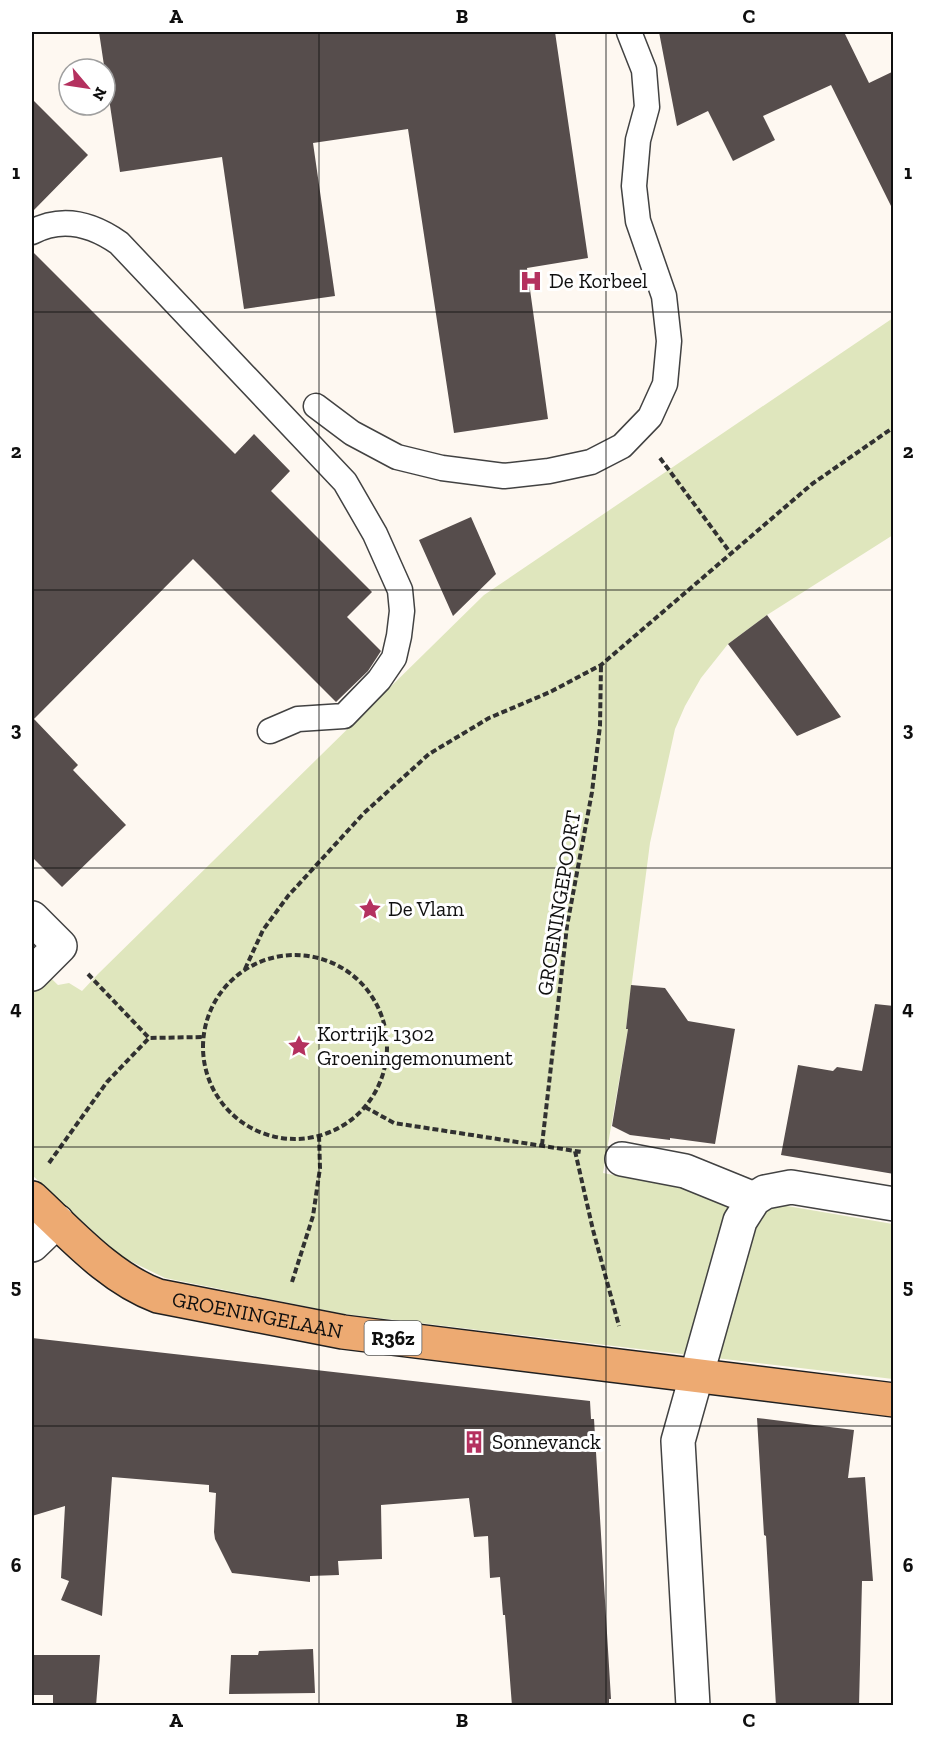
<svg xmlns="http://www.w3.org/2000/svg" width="925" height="1737" font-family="'Zilla Slab',serif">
  <rect width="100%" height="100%" fill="#fef8f1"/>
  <!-- green -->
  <path fill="#dfe6bd" d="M 893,318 L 893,535 L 767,615 L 728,644 L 701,678 L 685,706 L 675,729 L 650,843 L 626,1028 L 628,1029 L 603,1173 L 675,1187 L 893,1224 L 893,1379 L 344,1314 L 165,1278 L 120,1256 L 32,1175 L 32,960 L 58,985 L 69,983 L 82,991 L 98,974 L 484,595 Z"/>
  <!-- building -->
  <path fill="#564d4c" d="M 99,32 L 555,32 L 588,258 L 527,268 L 548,419 L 454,433 L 408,129 L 313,143 L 335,296 L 244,309 L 222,157 L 120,172 Z
    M 659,32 L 844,32 L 869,83 L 894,71 L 894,212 L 831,85 L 763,116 L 775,140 L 733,161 L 708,111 L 677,126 Z
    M 32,99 L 88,155 L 32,212 Z
    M 32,251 L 235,454 L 254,434 L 290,471 L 271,491 L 372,592 L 347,617 L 381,651 L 368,671 L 336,702 L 193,559 L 34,719 L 78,765 L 73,770 L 126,825 L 62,887 L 32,857 Z
    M 471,517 L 496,574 L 453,616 L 419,540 Z
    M 767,615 L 841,717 L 797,736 L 728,644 Z
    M 631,985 L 665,988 L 688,1021 L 735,1029 L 715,1144 L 670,1138 L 670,1140 L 630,1135 L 612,1126 L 628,1029 L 626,1029 Z
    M 875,1004 L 894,1006 L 894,1174 L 781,1155 L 798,1065 L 833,1071 L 837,1067 L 862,1071 Z
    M 32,1338 L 590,1401 L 591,1419 L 594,1419 L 611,1699 L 609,1699 L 609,1706 L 512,1706 L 505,1615 L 503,1615 L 500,1577 L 490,1578 L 488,1536 L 474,1537 L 469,1498 L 381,1505 L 382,1559 L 338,1561 L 339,1575 L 310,1576 L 310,1582 L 232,1573 L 215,1539 L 214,1532 L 216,1493 L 209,1492 L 209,1485 L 112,1477 L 102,1616 L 61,1600 L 69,1581 L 61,1578 L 65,1506 L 32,1516 Z
    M 757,1418 L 854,1430 L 848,1478 L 865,1477 L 873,1581 L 862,1581 L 859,1706 L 776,1706 L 766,1536 L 764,1535 Z
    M 313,1649 L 315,1693 L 229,1694 L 231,1655 L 258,1655 L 259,1651 Z
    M 32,1655 L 100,1655 L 96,1706 L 53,1706 L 53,1695 L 32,1695 Z"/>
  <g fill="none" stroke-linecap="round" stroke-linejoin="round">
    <!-- service casing -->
    <g stroke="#424242" stroke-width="27">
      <path id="service" d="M 32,232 C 62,216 92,224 119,243 L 345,482 L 375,534 L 400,590 L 402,611 L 399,636 L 394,658 L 379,680 L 344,716 L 298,719 L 270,731
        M 316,406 L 352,433 L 397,457 L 442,468 L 504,476 L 549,471 L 591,462 L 622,446 L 650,417 L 665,384 L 669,341 L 664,296 L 638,221 L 634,186 L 638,140 L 647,107 L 644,70 L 629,32"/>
    </g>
    <!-- minor casing -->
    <g stroke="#424242" stroke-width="36">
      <path id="minor" d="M 32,918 L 60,946 L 32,974
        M 622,1159 L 685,1171 L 754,1199
        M 32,1245 L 57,1221
        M 693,1706 L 678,1441 L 740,1221 L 754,1199 L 765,1192 L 791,1187 L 894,1204"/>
    </g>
    <!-- primary casing -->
    <g stroke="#202020" stroke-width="36">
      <g id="primary">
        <path id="s1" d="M 32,1198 C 70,1233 109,1278 158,1296 L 343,1332 L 894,1400"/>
      </g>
    </g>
    <!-- path -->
    <path stroke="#313131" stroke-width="4" stroke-dasharray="6 3" stroke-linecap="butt" d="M 660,458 L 732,555
      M203 1047a92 92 0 1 1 184 0a92 92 0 1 1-184 0Z
      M 245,969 L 263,930 L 288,896 L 364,813 L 429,754 L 489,718 L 550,692 L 601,665 L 812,484 L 894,427
      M 88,974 L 149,1038 L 204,1037
      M 365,1107 L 394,1123 L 582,1152
      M 542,1145 L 567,926 L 592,792 L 600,726 L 601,665
      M 575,1151 L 593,1230 L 619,1326
      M 49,1163 L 107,1082 L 149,1038
      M 292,1282 L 313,1216 L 320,1168 L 319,1135"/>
    <!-- service -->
    <use href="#service" stroke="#fff" stroke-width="24"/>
    <!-- minor -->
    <use href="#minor" stroke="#fff" stroke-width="33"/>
    <!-- primary -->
    <use href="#primary" stroke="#edaa72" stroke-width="33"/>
  </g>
  <!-- grid -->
  <path fill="none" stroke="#0f0f0f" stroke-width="1.5" stroke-opacity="0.55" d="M 319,32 L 319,1706M 606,32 L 606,1706M 32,312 L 894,312M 32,590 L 894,590M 32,868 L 894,868M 32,1147 L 894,1147M 32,1426 L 894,1426"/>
  <!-- icons -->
  <defs>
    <g id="hospital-bare" transform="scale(1.8)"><path d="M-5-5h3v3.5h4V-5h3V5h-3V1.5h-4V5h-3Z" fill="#b4315f" stroke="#fff" stroke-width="2.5" paint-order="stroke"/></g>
    <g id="sight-bare" transform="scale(1.8)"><path d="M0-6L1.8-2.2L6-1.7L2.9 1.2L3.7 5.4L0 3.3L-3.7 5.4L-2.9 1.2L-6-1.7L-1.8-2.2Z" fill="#b4315f" stroke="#fff" stroke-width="2.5" paint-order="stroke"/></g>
    <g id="building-bare" transform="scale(1.8)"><path d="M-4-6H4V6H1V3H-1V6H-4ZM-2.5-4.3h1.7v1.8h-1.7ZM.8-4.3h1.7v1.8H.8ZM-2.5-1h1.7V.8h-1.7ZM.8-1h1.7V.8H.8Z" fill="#b4315f" stroke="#fff" stroke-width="2.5" paint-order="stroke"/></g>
  </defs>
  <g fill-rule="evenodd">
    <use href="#hospital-bare" x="531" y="281"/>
    <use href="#sight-bare" x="370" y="909"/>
    <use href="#sight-bare" x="299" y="1046"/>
    <use href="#building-bare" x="474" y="1442"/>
  </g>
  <g text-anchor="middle" stroke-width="6" stroke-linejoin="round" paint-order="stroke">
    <!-- shield labels -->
    <rect fill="#fff" stroke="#575757" stroke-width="1.5" x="364.5" y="1321" width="57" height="34" rx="4.5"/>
    <g font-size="20" font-weight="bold" fill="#0f0f0f">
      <text x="393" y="1345">R36z</text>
    </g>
    <!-- poi labels -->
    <g font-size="21" fill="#0f0f0f" stroke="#fff" text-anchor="start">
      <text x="549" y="288">De Korbeel</text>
      <text x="388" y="916">De Vlam</text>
      <text x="317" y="1041">Kortrijk 1302<tspan x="317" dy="24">Groeningemonument</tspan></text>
      <text x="492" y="1449">Sonnevanck</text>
    </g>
    <!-- street labels -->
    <g font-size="21" fill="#0f0f0f" stroke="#fff">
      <text transform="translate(559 903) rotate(-81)" y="7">GROENINGEPOORT</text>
      <text dy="7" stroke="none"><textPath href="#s1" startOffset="262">GROENINGELAAN</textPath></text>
    </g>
  </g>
  <!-- border -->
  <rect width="925" height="1737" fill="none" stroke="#ffffff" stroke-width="66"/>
  <!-- north arrow -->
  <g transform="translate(87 87) rotate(119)"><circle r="28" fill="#ffffff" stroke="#9f9f9f" stroke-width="1.5"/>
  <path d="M0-4.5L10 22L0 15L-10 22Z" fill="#b4315f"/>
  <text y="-9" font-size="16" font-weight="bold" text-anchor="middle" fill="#0f0f0f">N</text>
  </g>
  <rect x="33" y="33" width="859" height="1671" fill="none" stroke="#0f0f0f" stroke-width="2"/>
  <g font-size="20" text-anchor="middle" font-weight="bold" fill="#0f0f0f">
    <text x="176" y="23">A</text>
    <text x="462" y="23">B</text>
    <text x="749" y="23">C</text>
    <text x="16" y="179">1</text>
    <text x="908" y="179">1</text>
    <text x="16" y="458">2</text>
    <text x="908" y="458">2</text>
    <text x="16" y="736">3</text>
    <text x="908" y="736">3</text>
    <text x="16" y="1015">4</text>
    <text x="908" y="1015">4</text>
    <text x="16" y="1293">5</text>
    <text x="908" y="1293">5</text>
    <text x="16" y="1572">6</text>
    <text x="908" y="1572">6</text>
    <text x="176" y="1727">A</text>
    <text x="462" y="1727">B</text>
    <text x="749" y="1727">C</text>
  </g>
</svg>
